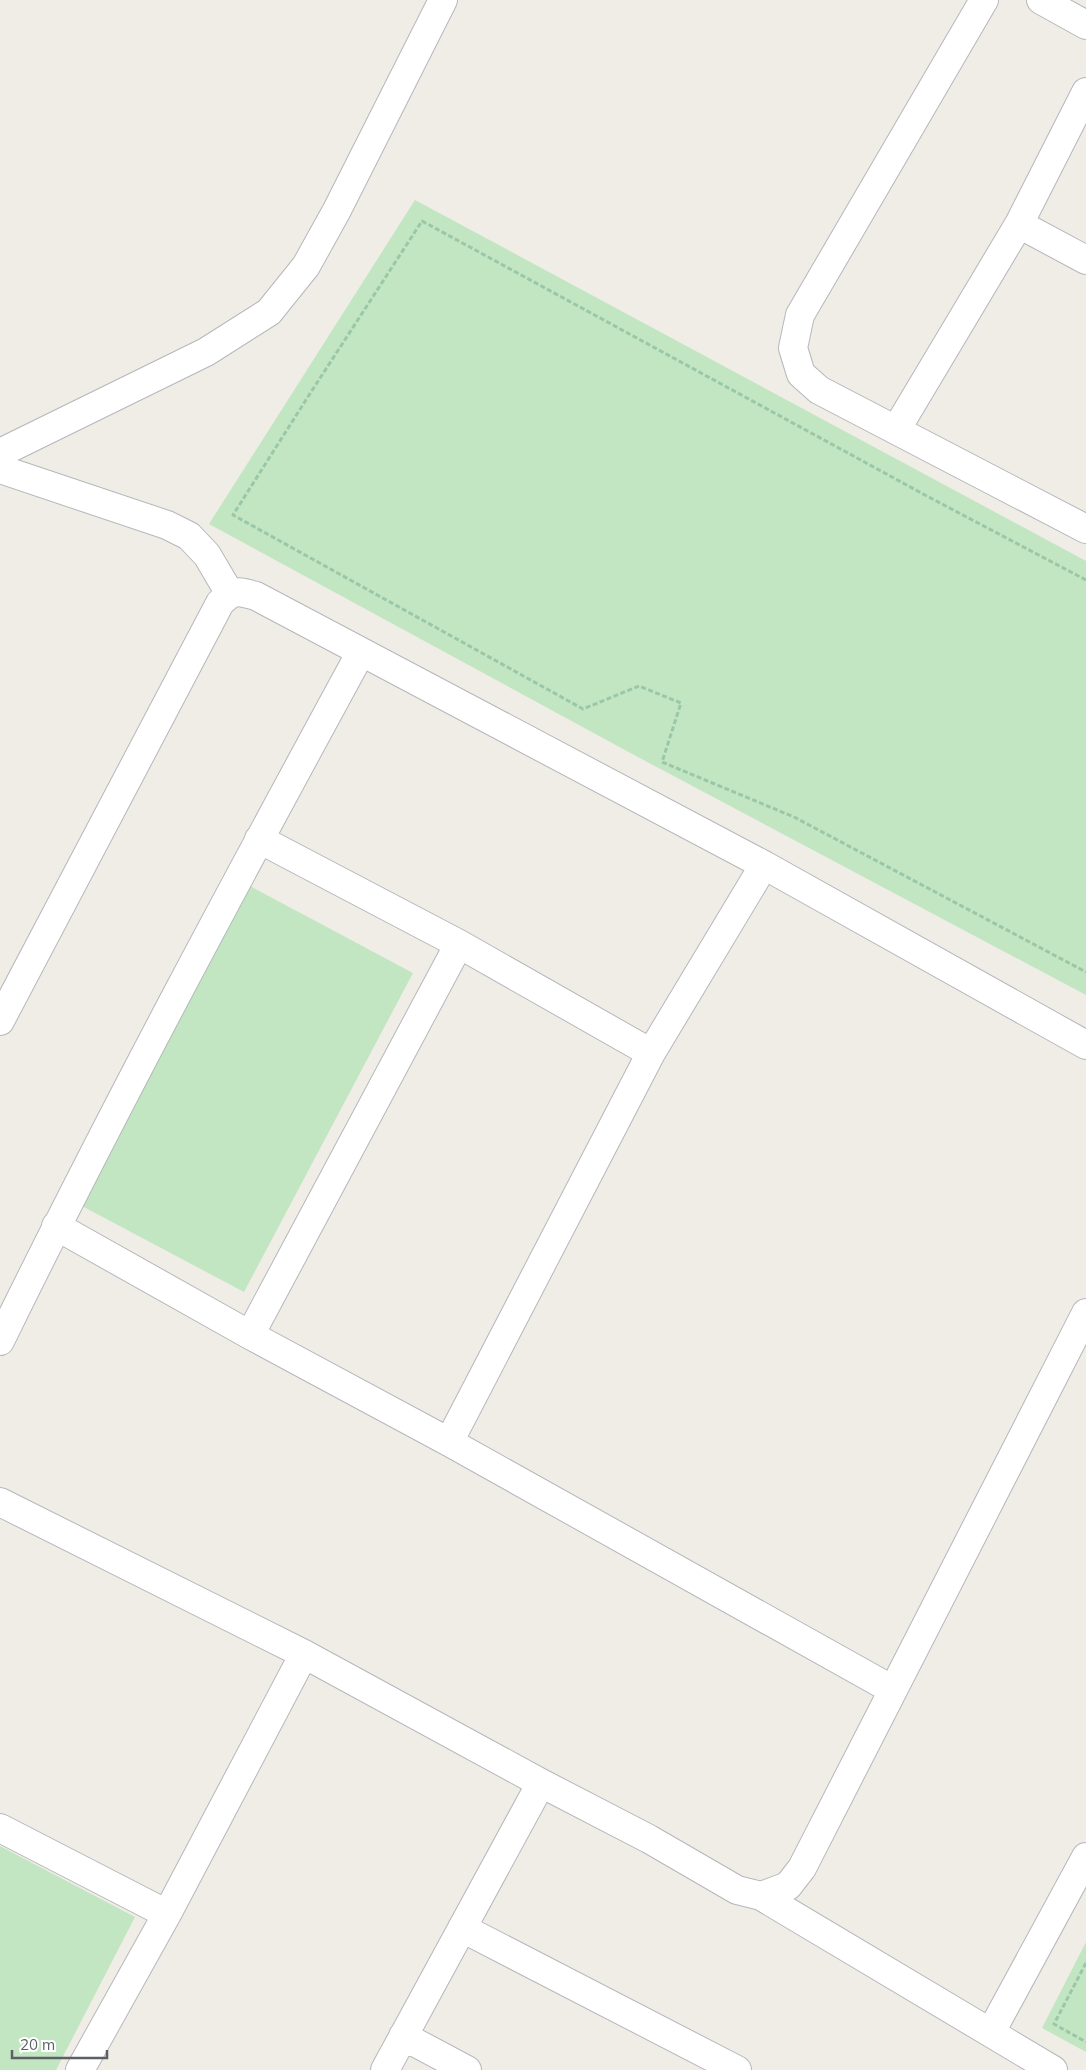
<svg xmlns="http://www.w3.org/2000/svg" width="1086" height="2070" font-family="Mulish,sans-serif">
  <rect width="100%" height="100%" fill="#efede5"/>
  <!-- green -->
  <path fill="#c2e6c2" d="M 415,200 L 1086,561 L 1086,995 L 636,756 L 209,524 Z
    M 250,886 L 413,973 L 244,1292 L 82,1206 Z
    M 0,1846 L 135,1917 L 56,2070 L 0,2070 Z
    M 1086,1942 L 1086,2052 L 1042,2028 Z"/>
  <g fill="none" stroke-linecap="round" stroke-linejoin="round">
    <!-- minor casing -->
    <g stroke="#b5b7bc" stroke-width="30">
      <path id="minor" d="M 984,0 L 800,315 L 793,348 L 801,374 L 819,390 L 1086,529
        M 1041,0 L 1086,25
        M 1086,92 L 1019,224 L 1086,260
        M 896,430 L 1019,224
        M 0,453 L 206,352 L 269,312 L 306,266 L 337,210 L 443,0
        M 0,469 L 167,525 L 189,536 L 207,555 L 230,594
        M 259,839 L 459,944 L 651,1053
        M 0,1021 L 220,603 C 234,589 238,591 256,596 L 764,865 L 1086,1045
        M 56,1226 L 250,1335 L 449,1442 L 893,1690
        M 250,1335 L 459,944
        M 0,1341 C 114,1108 237,880 361,652
        M 449,1442 L 651,1053 L 764,865
        M 0,1502 L 304,1654 L 541,1783 L 649,1839 L 737,1890 L 761,1896 L 788,1886 L 802,1868 L 1086,1313
        M 0,1828 L 167,1914
        M 761,1896 L 1053,2070
        M 462,1928 L 737,2070
        M 991,2032 L 1086,1857
        M 403,2036 L 467,2070
        M 80,2070 L 167,1914 L 304,1654
        M 385,2070 L 541,1783"/>
    </g>
    <!-- path -->
    <path stroke="#9bc7a8" stroke-width="3" stroke-dasharray="5 2.5" stroke-linecap="butt" d="M 1086,580 L 925,495 L 422,221 L 311,392 L 233,515 L 583,709 L 639,686 L 681,703 L 662,762 L 794,817 L 1086,972
      M 1086,1963 L 1054,2024 L 1086,2042"/>
    <!-- minor -->
    <use href="#minor" stroke="#fff" stroke-width="28"/>
  </g>
  <!-- scale -->
  <path d="M12 2050v8h95v-8" fill="none" stroke="#5d6065" stroke-width="2.5"/>
  <text x="20" y="2050" font-size="15" fill="#5d6065" stroke="#ffffff" stroke-width="4" paint-order="stroke">20 m</text>
</svg>
